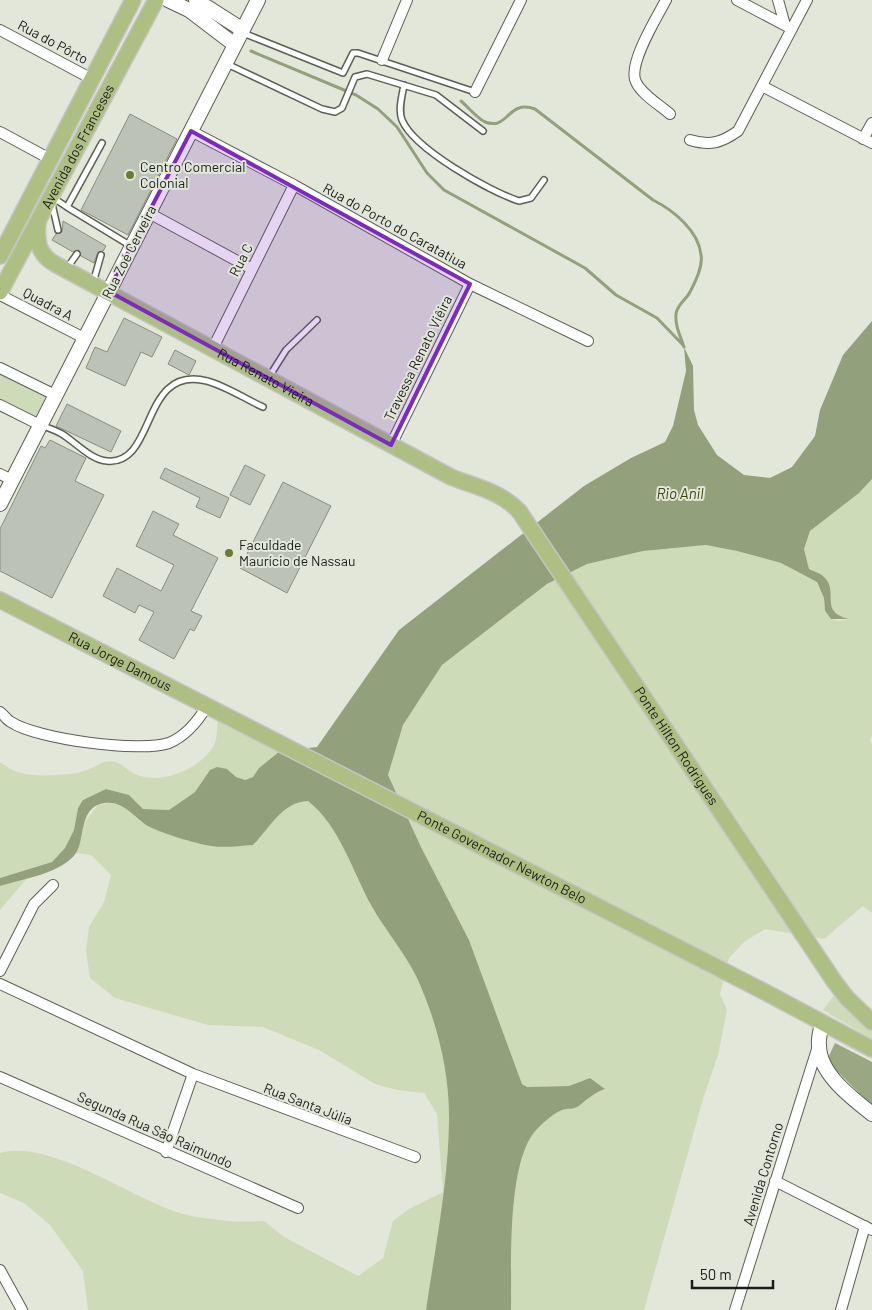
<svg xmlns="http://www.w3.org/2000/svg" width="872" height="1310" font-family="Barlow,sans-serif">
  <rect width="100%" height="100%" fill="#e2e7da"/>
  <!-- green -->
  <path fill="#cedbb9" d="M 0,373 L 46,395 L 35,417 L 0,400 Z
    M 872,479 L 872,736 L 870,739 L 872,746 L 872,913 L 863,906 L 824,939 L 765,929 L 744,942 L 729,958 L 720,994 L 727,1010 L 718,1055 L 703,1099 L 644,1310 L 511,1310 C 512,1266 506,1159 538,1128 C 544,1122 554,1113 562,1110 C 568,1108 575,1110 580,1105 C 590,1098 593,1094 605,1089 L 590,1078 L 569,1086 L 527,1087 L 522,1084 L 469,940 L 421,847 L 388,775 L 403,725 L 442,665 L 547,584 L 587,564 L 643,551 L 707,545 L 737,551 L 781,563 L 817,582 L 824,598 L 825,611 L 831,619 L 840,621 L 848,619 C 818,611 840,591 824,577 C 820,573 813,571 809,569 L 804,549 L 810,531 L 859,493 Z
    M 218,716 L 280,751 L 259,768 L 253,777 L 245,780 L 236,777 L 227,769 L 210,770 L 195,792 L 169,810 L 143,809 L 129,795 L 106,789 L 83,800 L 78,808 L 74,830 L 65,849 L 52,862 L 0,878 L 0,762 C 18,776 32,776 54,775 C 66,774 75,775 87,770 C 93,768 99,763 105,762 C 119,758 124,769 135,774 C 161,786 199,769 213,747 C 218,739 217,725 218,716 Z
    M 308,801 C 340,826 353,873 372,908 C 386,931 405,953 417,978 C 437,1022 450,1073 449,1122 C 448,1184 435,1248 426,1310 L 88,1310 L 83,1271 L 50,1225 L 24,1203 L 0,1193 L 0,1153 C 52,1138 135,1202 187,1215 C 211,1220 240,1223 264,1221 L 284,1237 L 358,1276 L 383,1258 L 393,1221 L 409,1209 L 443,1192 L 437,1114 L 424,1093 L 397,1090 L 375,1084 L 319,1050 L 263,1027 L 208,1025 L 115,998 L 90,978 L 86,951 L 89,927 L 104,902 L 111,875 L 91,855 L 76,853 L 84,823 L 98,805 C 129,798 127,815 148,826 C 181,842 217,848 253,845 C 270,827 282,802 308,801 Z
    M 29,876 L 0,910 L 0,886 Z
    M 835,994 L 872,1031 L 872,1039 L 823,1010 Z"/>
  <!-- forest -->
  <path fill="#99a782" d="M 835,1043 L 872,1062 L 872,1106 L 831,1065 L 829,1056 Z"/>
  <!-- water -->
  <path fill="#93a07c" d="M 872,321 L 872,479 L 859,493 L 810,531 L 804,549 L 809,569 C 813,571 820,573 823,576 C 841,591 817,611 849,619 L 831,619 L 825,611 L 824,598 L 817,582 L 781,563 L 737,551 L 706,545 L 643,551 L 587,564 L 547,584 L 442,665 L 403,725 L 388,775 L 421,847 L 469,940 L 522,1084 L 527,1087 L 569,1086 L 590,1078 L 605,1089 C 594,1093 589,1098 580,1105 C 575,1110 568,1108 562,1110 C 554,1113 544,1122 538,1128 C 506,1159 512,1266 511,1310 L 426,1310 C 435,1248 448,1184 449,1122 C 450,1073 437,1022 417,978 C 405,953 386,931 372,907 C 353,873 340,826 308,801 C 282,802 270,828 253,845 C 239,846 225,848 211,846 C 197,844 157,832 146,825 C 132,815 121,798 100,804 C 79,811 85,839 76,853 C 63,873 22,879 0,886 L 0,878 L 52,862 L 65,848 L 74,830 L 78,808 L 83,800 L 106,789 L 129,795 L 143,809 L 169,810 L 195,792 L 210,770 L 217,767 L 227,769 L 236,777 L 245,780 L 253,777 L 259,768 L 280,751 L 317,747 L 399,630 L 584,486 L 631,458 L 665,442 L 673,426 L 686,371 L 684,347 L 693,366 L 694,410 L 698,425 L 717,455 L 744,475 L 770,478 L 792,467 L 815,436 L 820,410 L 843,355 Z"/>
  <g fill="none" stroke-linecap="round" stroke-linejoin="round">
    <!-- stream -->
    <path stroke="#93a07c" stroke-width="3" d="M 251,51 L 356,95 L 378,109 L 397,127 L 427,173 L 444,190 L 585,268 L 616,295 L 657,318 L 683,345
      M 461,101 C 468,107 477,118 485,122 C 509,131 507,99 535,109 L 653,200 C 673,210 699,231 701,255 C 703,267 695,282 690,292 C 686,300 677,304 676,314 C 675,326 680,335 684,347"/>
  </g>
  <!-- building -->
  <path fill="#bdc2b6" stroke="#898d81" d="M 130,114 L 177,139 L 128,235 L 81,210 Z
    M 63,221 L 106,246 L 103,251 L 98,252 L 94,263 L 81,256 L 79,250 L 73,252 L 52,240 L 56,234 L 62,232 Z
    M 124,318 L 162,337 L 152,357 L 141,352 L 125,386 L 86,368 L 95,347 L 107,352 Z
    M 175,350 L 196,361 L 189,375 L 168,364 Z
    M 67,404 L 121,431 L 111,452 L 56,426 Z
    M 50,440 L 86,458 L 75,481 L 104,495 L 52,598 L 0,571 L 0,529 L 41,446 L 45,448 Z
    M 245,465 L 265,475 L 250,505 L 230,495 Z
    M 165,468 L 229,498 L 220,518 L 196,507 L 200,498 L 160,478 Z
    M 283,482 L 331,506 L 287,593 L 240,568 Z
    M 153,511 L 179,524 L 173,535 L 218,558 L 191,611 L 202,616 L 194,631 L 190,629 L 174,659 L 139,640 L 154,612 L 139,605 L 135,613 L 103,596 L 117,568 L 161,591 L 174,565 L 136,546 Z"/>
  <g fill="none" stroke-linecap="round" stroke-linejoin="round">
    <!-- lane casing -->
    <g stroke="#5b5f54" stroke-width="8">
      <path id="lane" d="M 243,33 L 343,73 L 353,53 L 358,53 L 475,92
        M 227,64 L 322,109 L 335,112 L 342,108 L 355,77 L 367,74 L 436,95 L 483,131
        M 404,85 C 402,96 398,110 402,120 C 414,149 489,191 519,201 L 531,198 L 544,180
        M 102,143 L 67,207 L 131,246
        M 52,197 L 67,207
        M 52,204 L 58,230
        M 67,268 L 77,254
        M 93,283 L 101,255
        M 269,377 L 286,350 L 317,320
        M 41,425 C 48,428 55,430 62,434 C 75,442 91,460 107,461 C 157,466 140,364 207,381 C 226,386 245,399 263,407"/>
    </g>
    <!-- street casing -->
    <g stroke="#5b5f54" stroke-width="12">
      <path id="street" d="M 666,0 C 657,17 627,65 636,82 C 642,95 660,105 670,114
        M 737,0 L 792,29
        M 778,0 L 785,25
        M 0,30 L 92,79
        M 382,60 L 407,0
        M 762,86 L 872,143
        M 475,92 L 521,0
        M 191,131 L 294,185 L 470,284 L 588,341
        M 0,132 L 50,159
        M 863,139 L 872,123
        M 690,140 C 710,146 721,143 738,131 L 807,0
        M 149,213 L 252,269
        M 0,295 L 84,338
        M 213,348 L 294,185
        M 0,368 L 55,395
        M 0,405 L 40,425
        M 391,445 L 470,284
        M 0,474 L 12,480
        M 0,712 C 4,715 7,720 11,722 C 36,739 141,753 169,743 C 186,736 198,721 207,706
        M 0,971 L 34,904 L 53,885
        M 0,984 L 193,1074 L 415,1157
        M 0,1077 L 298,1208
        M 166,1152 L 193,1074
        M 775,1181 L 872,1230
        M 0,1270 L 22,1310
        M 735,1310 L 818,1046
        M 841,1310 L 865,1226"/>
    </g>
    <!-- secondary casing -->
    <g stroke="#5b5f54" stroke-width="16">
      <path id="secondary" d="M 168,0 L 189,10 L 235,45
        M 196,0 L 243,30
        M 0,504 L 258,0
        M 822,1022 C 821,1030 818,1038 819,1045 C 819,1074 852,1098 872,1114"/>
    </g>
    <!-- primary casing -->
    <g stroke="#c4c4c3" stroke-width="18">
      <g id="primary">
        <path id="s1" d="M 38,222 C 36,241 38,254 55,264 L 451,477 C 476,487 500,491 519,511 L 834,981 L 847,998 L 872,1022"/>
        <path d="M 0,256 L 133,0"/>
        <path id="s2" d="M 0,292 L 156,0"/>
        <path id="s3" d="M 0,600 L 763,991 L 872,1049"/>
      </g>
    </g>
    <!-- lane -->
    <use href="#lane" stroke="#fff" stroke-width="5"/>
    <!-- street -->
    <use href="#street" stroke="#fff" stroke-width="10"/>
    <!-- secondary -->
    <use href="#secondary" stroke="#fff" stroke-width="14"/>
    <!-- primary -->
    <use href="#primary" stroke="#adbf83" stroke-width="15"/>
  </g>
  <!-- marked area -->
  <path fill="#7b2cbf" fill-opacity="0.2" stroke="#7b2cbf" stroke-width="4" stroke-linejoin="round" d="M 191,131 L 470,284 L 391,445 L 108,291 Z"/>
  <!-- markers -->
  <g fill="#667e30" stroke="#e2e7da" stroke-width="2">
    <circle cx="130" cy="175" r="5"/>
    <circle cx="229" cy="553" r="5"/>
  </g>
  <g text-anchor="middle" stroke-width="4" stroke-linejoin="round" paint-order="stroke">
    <!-- street labels -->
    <g font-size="14" fill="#1b1d18" stroke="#e2e7da">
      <text transform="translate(53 42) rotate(28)" y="5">Rua do Pôrto</text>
      <text dy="5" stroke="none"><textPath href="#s2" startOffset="165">Avenida dos Franceses</textPath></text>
      <text transform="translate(395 226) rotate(29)" y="5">Rua do Porto do Caratatiua</text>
      <text transform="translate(129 252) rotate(-63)" y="5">Rua Zoé Cerveira</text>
      <text transform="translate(241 260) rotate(-63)" y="5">Rua C</text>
      <text transform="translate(48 304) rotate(28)" y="5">Quadra A</text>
      <text transform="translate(418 358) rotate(-64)" y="5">Travessa Renato Viêira</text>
      <text dy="5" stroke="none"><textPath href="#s1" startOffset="288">Rua Renato Vieira</textPath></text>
      <text dy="5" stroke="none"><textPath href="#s3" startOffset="135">Rua Jorge Damous</textPath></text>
      <text dy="5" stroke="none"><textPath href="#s1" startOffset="858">Ponte Hilton Rodrigues</textPath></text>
      <text dy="5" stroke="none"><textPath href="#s3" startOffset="564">Ponte Governador Newton Belo</textPath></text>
      <text transform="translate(308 1104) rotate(21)" y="5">Rua Santa Júlia</text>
      <text transform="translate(155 1130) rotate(24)" y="5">Segunda Rua São Raimundo</text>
      <text transform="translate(763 1174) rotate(-73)" y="5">Avenida Contorno</text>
    </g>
    <!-- poi labels -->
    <g font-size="14" fill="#1b1d18" stroke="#e2e7da" text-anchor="start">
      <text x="140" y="172">Centro Comercial<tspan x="140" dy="16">Colonial</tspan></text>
      <text x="239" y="550">Faculdade<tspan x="239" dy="16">Maurício de Nassau</tspan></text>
    </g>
    <!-- water labels -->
    <g font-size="15" font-style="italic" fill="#39490f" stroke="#e2e7da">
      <text x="680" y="499">Rio Anil</text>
    </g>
  </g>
  <!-- scale -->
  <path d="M692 1280v8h81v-8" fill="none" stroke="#1b1d18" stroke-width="2.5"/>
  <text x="700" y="1280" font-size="15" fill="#1b1d18" stroke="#e2e7da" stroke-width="4" paint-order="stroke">50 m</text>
</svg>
